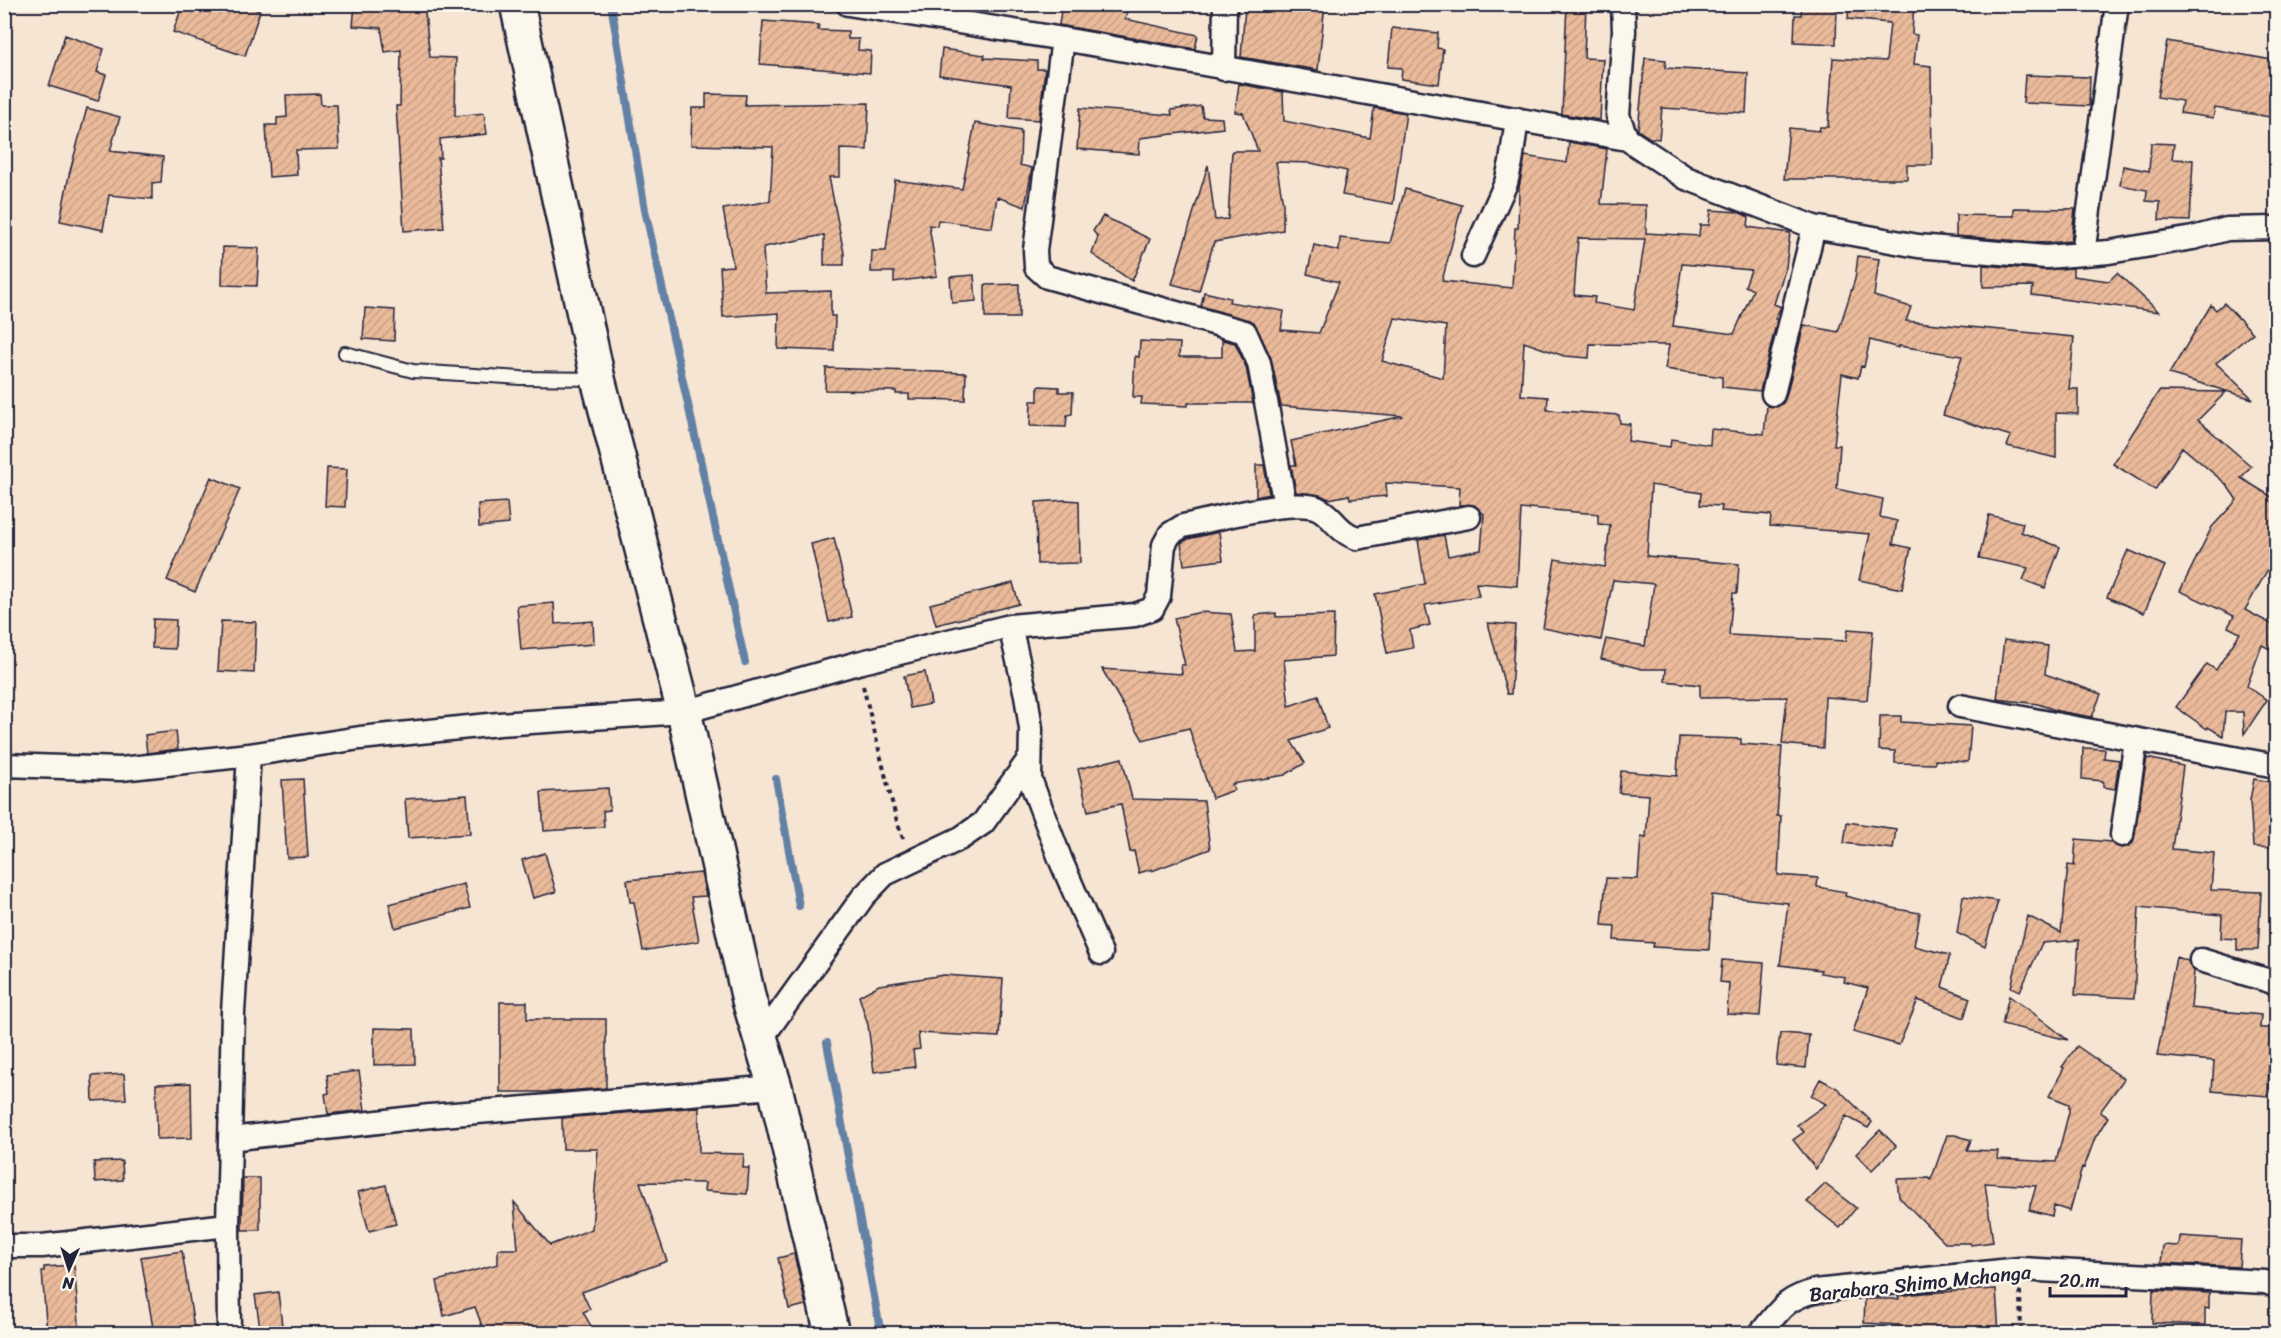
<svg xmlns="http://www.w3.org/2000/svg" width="2281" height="1338" font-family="Sriracha,sans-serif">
  <defs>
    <pattern id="building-hatch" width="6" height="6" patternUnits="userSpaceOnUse" patternTransform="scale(1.5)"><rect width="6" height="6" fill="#eaba9a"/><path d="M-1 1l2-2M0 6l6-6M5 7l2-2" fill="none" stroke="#c8a086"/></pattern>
  </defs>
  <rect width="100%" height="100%" fill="#f6e5d3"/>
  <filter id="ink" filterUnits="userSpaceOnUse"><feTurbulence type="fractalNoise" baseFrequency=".0167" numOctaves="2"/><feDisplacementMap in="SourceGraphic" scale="12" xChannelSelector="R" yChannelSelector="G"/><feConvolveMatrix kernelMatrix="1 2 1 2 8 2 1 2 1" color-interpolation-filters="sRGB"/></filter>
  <g filter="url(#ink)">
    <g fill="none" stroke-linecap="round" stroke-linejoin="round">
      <!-- stream -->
      <path stroke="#6381a5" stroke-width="8" d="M 611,4 L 645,210 L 745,662
        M 776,779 L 799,906
        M 827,1043 L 881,1334"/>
    </g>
    <!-- building -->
    <path fill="url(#building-hatch)" stroke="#22223b" stroke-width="1.5" fill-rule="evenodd" d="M 183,4 L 239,4 L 260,11 L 245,56 L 173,32 Z
      M 355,4 L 424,4 L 430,57 L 456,58 L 455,116 L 484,113 L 487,134 L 440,139 L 441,158 L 438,158 L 444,228 L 404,231 L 396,106 L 400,106 L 401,50 L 385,52 L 381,28 L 353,26 Z
      M 1062,4 L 1082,4 L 1127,12 L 1125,19 L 1198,35 L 1195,49 L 1059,25 Z
      M 1304,4 L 1325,4 L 1318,70 L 1241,57 L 1245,7 L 1304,11 Z
      M 1567,4 L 1586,4 L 1584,58 L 1603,59 L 1600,120 L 1562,114 Z
      M 1802,4 L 1837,4 L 1836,44 L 1794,42 L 1795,15 L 1801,15 Z
      M 1849,4 L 1914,4 L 1912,34 L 1917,35 L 1914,64 L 1931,66 L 1932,165 L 1907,165 L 1907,179 L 1784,179 L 1789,128 L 1819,131 L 1820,127 L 1828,127 L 1833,58 L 1886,61 L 1890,23 L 1848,19 Z
      M 763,21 L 819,25 L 818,30 L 848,31 L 848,39 L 859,39 L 858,50 L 871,51 L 870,73 L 760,64 Z
      M 1392,28 L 1438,33 L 1437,48 L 1443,49 L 1439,84 L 1401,79 L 1402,68 L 1388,67 Z
      M 65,35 L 104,49 L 97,72 L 106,75 L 98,101 L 49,86 Z
      M 2167,41 L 2277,61 L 2277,118 L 2215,108 L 2213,118 L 2180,113 L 2182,101 L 2157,97 Z
      M 942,49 L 985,55 L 984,58 L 1037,61 L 1037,69 L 1045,69 L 1039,120 L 1009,118 L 1011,85 L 939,75 Z
      M 1645,58 L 1666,60 L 1665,68 L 1748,73 L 1746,113 L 1662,108 L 1659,139 L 1650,138 L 1638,130 Z
      M 2025,75 L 2090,77 L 2089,106 L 2023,103 Z
      M 1239,84 L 1283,92 L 1284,121 L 1370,138 L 1374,108 L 1406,113 L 1393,204 L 1342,195 L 1347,171 L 1311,163 L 1276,162 L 1283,204 L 1283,230 L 1214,242 L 1199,291 L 1172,284 L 1208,165 L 1215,220 L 1228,219 L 1232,151 L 1258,151 L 1243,113 L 1235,112 Z
      M 320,94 L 321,105 L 337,105 L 339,149 L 296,150 L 297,175 L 269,177 L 266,125 L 277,125 L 277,118 L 287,117 L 286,95 Z
      M 706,94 L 746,95 L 745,105 L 869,103 L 867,150 L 840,149 L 840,177 L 829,177 L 844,253 L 844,265 L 824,265 L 824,235 L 764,247 L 763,249 L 766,293 L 831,291 L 831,316 L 835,316 L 834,351 L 778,349 L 779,313 L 723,317 L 720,267 L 733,266 L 723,209 L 770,201 L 773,147 L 691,145 L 692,108 L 706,108 Z
      M 1201,106 L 1203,117 L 1222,118 L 1223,128 L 1140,138 L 1139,154 L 1077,149 L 1080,108 L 1172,115 L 1171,110 Z
      M 87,108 L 120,117 L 110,151 L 163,157 L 161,182 L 152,183 L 152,199 L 109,195 L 103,230 L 60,221 L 69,175 Z
      M 975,123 L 1021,131 L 1020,165 L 1032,168 L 1025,207 L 997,197 L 992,228 L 938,220 L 937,226 L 929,225 L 937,276 L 894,282 L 894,272 L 871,272 L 872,251 L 886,251 L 895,180 L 962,189 Z
      M 1569,142 L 1607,149 L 1601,204 L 1646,205 L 1646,235 L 1646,233 L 1699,236 L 1700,225 L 1709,225 L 1711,210 L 1738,212 L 1749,217 L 1748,227 L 1790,233 L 1786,267 L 1774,304 L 1781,307 L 1775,319 L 1777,320 L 1760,391 L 1722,387 L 1722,377 L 1665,369 L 1669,345 L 1590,344 L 1589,358 L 1564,356 L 1524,342 L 1521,395 L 1548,397 L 1547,410 L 1619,415 L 1620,423 L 1630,424 L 1628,441 L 1670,447 L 1671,439 L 1710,445 L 1711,429 L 1764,434 L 1767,406 L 1777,407 L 1783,403 L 1786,397 L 1804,325 L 1838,332 L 1855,279 L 1858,256 L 1879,259 L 1874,296 L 1911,307 L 1906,321 L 2074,337 L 2069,389 L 2078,389 L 2078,414 L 2056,413 L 2056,458 L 2007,446 L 2011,436 L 1943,415 L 1962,356 L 1899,346 L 1899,348 L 1870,340 L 1864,367 L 1861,366 L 1858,378 L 1842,374 L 1834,445 L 1840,445 L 1837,489 L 1883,499 L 1880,517 L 1897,521 L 1893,544 L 1911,548 L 1902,589 L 1859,580 L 1870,534 L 1770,526 L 1771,515 L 1721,511 L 1722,506 L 1700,505 L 1701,493 L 1651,485 L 1647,556 L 1739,564 L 1737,593 L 1733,593 L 1729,635 L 1846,641 L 1848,629 L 1873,631 L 1867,700 L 1825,697 L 1823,748 L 1782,744 L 1787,697 L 1700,698 L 1700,685 L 1665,681 L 1666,669 L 1642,669 L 1601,659 L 1606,639 L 1645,646 L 1654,584 L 1613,580 L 1601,640 L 1543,628 L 1555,559 L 1605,567 L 1610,525 L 1598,524 L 1598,514 L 1529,508 L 1529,510 L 1521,509 L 1517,586 L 1476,583 L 1479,596 L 1425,605 L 1430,625 L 1410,630 L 1413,648 L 1387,653 L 1375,594 L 1425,584 L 1418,540 L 1444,535 L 1448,556 L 1481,550 L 1484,514 L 1474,505 L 1459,505 L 1460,487 L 1386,483 L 1387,496 L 1350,499 L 1349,495 L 1329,499 L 1320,495 L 1296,492 L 1291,465 L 1296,465 L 1291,441 L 1403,416 L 1281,406 L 1271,358 L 1254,322 L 1201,306 L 1204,292 L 1230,298 L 1229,302 L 1284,311 L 1281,330 L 1319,333 L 1339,282 L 1307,274 L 1314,245 L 1339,251 L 1340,238 L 1390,243 L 1405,189 L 1462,205 L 1442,281 L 1512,288 L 1515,228 L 1518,228 L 1519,188 L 1525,156 L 1567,163 ZM 1578,238 L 1645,239 L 1634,310 L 1594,303 L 1595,297 L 1574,295 ZM 1682,264 L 1751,270 L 1745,286 L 1753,290 L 1734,334 L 1673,326 ZM 1395,318 L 1446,326 L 1443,378 L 1382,361 Z
      M 2151,143 L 2174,144 L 2172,159 L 2193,160 L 2190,221 L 2159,220 L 2160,202 L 2146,201 L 2147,190 L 2120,185 L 2123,166 L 2149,171 Z
      M 2014,208 L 2075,209 L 2071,241 L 2046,243 L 1956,236 L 1956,215 L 2014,216 Z
      M 1103,216 L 1150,239 L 1132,281 L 1092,254 L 1098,237 L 1093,231 Z
      M 223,247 L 259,248 L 257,286 L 222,285 Z
      M 1983,265 L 2045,270 L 2073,268 L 2073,276 L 2109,281 L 2117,273 L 2159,312 L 2032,295 L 2033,286 L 1983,287 Z
      M 974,275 L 976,301 L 952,303 L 950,277 Z
      M 1019,284 L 1019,318 L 985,318 L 985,285 Z
      M 2224,303 L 2253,333 L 2216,363 L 2253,399 L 2169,374 L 2211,305 L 2216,310 Z
      M 365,308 L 395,310 L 394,341 L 363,339 Z
      M 1222,340 L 1235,343 L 1246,367 L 1253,403 L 1188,403 L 1188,406 L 1141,404 L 1142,397 L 1133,397 L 1135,356 L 1139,357 L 1140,341 L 1180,343 L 1179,357 L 1222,357 Z
      M 826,368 L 966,373 L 965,400 L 909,399 L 909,394 L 896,394 L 896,391 L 825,390 Z
      M 1038,386 L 1059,387 L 1059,392 L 1073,392 L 1072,414 L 1067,415 L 1066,427 L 1030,426 L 1031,401 L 1038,401 Z
      M 2159,391 L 2226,392 L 2198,420 L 2251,466 L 2241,478 L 2277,500 L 2277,553 L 2245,610 L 2277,627 L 2277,636 L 2270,649 L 2262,645 L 2247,686 L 2267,700 L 2244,734 L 2243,712 L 2225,712 L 2223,736 L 2208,727 L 2207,729 L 2176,707 L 2207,664 L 2216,670 L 2240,633 L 2228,627 L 2234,616 L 2180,591 L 2212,527 L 2237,500 L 2226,484 L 2182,447 L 2155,490 L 2113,464 Z
      M 1256,465 L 1264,465 L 1269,494 L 1256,497 Z
      M 327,468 L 347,469 L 345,507 L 325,506 Z
      M 211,477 L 240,489 L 195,592 L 167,580 Z
      M 1066,500 L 1079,501 L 1080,563 L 1037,564 L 1036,502 Z
      M 507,502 L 509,524 L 479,527 L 478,504 Z
      M 1989,515 L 2023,523 L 2021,532 L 2060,547 L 2045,588 L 2023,580 L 2028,568 L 1979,558 Z
      M 1219,532 L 1223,560 L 1184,565 L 1181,543 L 1188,539 Z
      M 834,538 L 852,617 L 829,622 L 811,544 Z
      M 2128,550 L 2165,566 L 2144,613 L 2107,597 Z
      M 1013,583 L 1019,604 L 936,625 L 930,604 Z
      M 554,603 L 555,624 L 593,621 L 594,644 L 521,650 L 517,606 Z
      M 1201,612 L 1231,614 L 1237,652 L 1255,651 L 1255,615 L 1276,613 L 1276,617 L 1334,615 L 1333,656 L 1284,660 L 1289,706 L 1318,696 L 1328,728 L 1291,741 L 1305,763 L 1285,775 L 1232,784 L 1234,790 L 1212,798 L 1189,728 L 1143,740 L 1102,669 L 1182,674 L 1181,665 L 1185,665 L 1174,618 Z
      M 153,619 L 176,620 L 175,649 L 152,648 Z
      M 221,621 L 256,622 L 254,673 L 218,671 Z
      M 1488,623 L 1515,625 L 1511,694 L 1507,694 Z
      M 2004,640 L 2048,646 L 2045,674 L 2101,694 L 2092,717 L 2058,711 L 2038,704 L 1997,699 Z
      M 925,672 L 931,704 L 910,708 L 904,676 Z
      M 1880,716 L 1901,716 L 1901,722 L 1971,726 L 1968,762 L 1935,760 L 1935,764 L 1895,763 L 1895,751 L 1879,750 Z
      M 176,731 L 178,749 L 147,753 L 145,735 Z
      M 1679,737 L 1741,739 L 1741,744 L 1782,747 L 1777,816 L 1781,816 L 1778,875 L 1818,878 L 1817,887 L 1846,892 L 1845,896 L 1897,909 L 1920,913 L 1914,946 L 1950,955 L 1942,987 L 1970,998 L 1964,1018 L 1918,1000 L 1899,1045 L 1853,1032 L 1868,988 L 1844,982 L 1845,977 L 1820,973 L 1821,970 L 1780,965 L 1788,903 L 1712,895 L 1709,950 L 1653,947 L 1654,943 L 1614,940 L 1615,926 L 1602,925 L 1606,878 L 1638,879 L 1641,837 L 1646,838 L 1649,795 L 1619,793 L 1621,771 L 1677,776 Z
      M 2083,748 L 2105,749 L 2104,758 L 2119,760 L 2115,789 L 2103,787 L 2103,781 L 2082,779 Z
      M 1122,758 L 1132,799 L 1204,801 L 1210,849 L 1152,871 L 1152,869 L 1139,873 L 1134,851 L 1130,852 L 1121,804 L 1088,811 L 1078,769 Z
      M 2147,758 L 2183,766 L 2172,849 L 2214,853 L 2211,890 L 2261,892 L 2258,950 L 2237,950 L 2237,939 L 2221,938 L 2222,915 L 2139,907 L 2134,998 L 2075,995 L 2079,940 L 2042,943 L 2020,991 L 2011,987 L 2028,916 L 2061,933 L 2068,865 L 2074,866 L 2076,839 L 2111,842 L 2121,848 L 2127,847 L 2133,843 Z
      M 303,779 L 308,857 L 287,858 L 282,780 Z
      M 2254,779 L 2277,783 L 2277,848 L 2253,847 L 2250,800 Z
      M 608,788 L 610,810 L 603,811 L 604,827 L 544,831 L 541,792 Z
      M 467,795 L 470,834 L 408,838 L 405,799 Z
      M 1847,822 L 1896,829 L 1893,849 L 1844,843 Z
      M 545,853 L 556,892 L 533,898 L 522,860 Z
      M 701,873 L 706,896 L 691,897 L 699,941 L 643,951 L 634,902 L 630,902 L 627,880 Z
      M 464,884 L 470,908 L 395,928 L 389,904 Z
      M 1963,896 L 1998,901 L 1985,947 L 1957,933 Z
      M 2176,957 L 2188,961 L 2194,971 L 2191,1008 L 2261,1015 L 2260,1028 L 2270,1028 L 2268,1096 L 2212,1091 L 2214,1061 L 2157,1056 Z
      M 1722,960 L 1764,963 L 1760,1016 L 1727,1014 L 1729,983 L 1720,982 Z
      M 944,975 L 1003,979 L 999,1037 L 918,1033 L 920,1049 L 913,1050 L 915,1067 L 874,1072 L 868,1025 L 859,996 L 879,985 Z
      M 2009,996 L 2028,1009 L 2068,1040 L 2002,1024 Z
      M 500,1002 L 527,1002 L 527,1019 L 606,1019 L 606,1088 L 551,1092 L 500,1092 Z
      M 374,1028 L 414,1029 L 415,1064 L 374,1065 Z
      M 1780,1033 L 1809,1035 L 1806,1068 L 1776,1065 Z
      M 2077,1046 L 2124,1079 L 2100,1112 L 2108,1117 L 2095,1138 L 2084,1168 L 2082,1167 L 2070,1211 L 2054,1206 L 2052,1216 L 2029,1210 L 2036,1186 L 1985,1183 L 1993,1242 L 1971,1245 L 1970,1243 L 1945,1243 L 1899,1197 L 1897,1179 L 1929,1178 L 1931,1180 L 1947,1135 L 1955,1135 L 1971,1140 L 1967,1150 L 1998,1151 L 1997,1159 L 2056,1162 L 2069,1112 L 2069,1104 L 2049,1096 L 2064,1068 L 2062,1067 Z
      M 359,1071 L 365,1110 L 328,1114 L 325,1094 L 329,1093 L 327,1075 Z
      M 124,1074 L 126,1099 L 93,1101 L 92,1076 Z
      M 1820,1079 L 1837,1088 L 1872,1122 L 1868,1128 L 1846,1116 L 1816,1169 L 1793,1140 L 1804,1132 L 1797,1125 L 1826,1104 L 1811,1096 Z
      M 191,1083 L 192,1138 L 157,1139 L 156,1084 Z
      M 699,1107 L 699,1153 L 744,1154 L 743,1168 L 749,1168 L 747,1194 L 704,1191 L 705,1183 L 640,1182 L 667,1261 L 582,1292 L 590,1309 L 583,1312 L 591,1326 L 566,1334 L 485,1334 L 475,1307 L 444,1316 L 437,1281 L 498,1264 L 498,1249 L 518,1249 L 514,1202 L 550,1245 L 592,1229 L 598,1149 L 563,1149 L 562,1118 Z
      M 1880,1130 L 1896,1146 L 1872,1170 L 1856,1154 Z
      M 122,1161 L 123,1180 L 95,1182 L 94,1162 Z
      M 243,1178 L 260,1178 L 260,1230 L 242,1230 Z
      M 1825,1184 L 1856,1208 L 1840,1228 L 1807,1202 Z
      M 386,1185 L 396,1224 L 369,1231 L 358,1192 Z
      M 2180,1236 L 2241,1240 L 2239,1267 L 2161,1263 L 2163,1245 L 2179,1246 Z
      M 182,1251 L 195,1334 L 154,1334 L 141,1257 Z
      M 794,1254 L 806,1305 L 789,1309 L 778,1258 Z
      M 74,1265 L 80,1334 L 47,1334 L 42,1271 L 44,1271 L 44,1267 Z
      M 1996,1289 L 1999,1334 L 1900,1334 L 1899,1325 L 1864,1323 L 1865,1299 L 1899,1299 L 1898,1296 L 1923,1293 Z
      M 2153,1290 L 2209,1293 L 2209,1309 L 2205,1308 L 2205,1325 L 2152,1323 Z
      M 278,1292 L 283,1334 L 261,1334 L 255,1295 Z"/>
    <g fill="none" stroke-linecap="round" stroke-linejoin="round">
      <!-- lane casing -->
      <g stroke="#22223b" stroke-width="16">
        <path id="lane" d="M 345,353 L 413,371 L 521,378 L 597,379"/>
      </g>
      <!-- street casing -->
      <g stroke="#22223b" stroke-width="27">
        <path id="street" d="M 848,4 L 1063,39 L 1627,139
          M 1623,4 L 1624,31 L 1618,116 L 1627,139 L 1686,178 L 1814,227 L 1918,246 L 2046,257 L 2109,252 L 2193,238 L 2227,229 L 2276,228
          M 1063,39 L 1035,250 L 1036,267 L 1047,277 L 1245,332 L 1259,363 L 1285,506
          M 1224,69 L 1225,4
          M 2083,254 L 2117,4
          M 1473,256 L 1506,183 L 1511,162 L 1517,119
          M 1773,394 L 1814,227
          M 1010,626 L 1026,695 L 1031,729 L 1030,779 L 1061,861 L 1101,953
          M 1960,706 L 2276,766
          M 4,765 L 121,769 L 249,755 L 360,738 L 499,724 L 684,712 L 858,663 L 1010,626 L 1135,615 L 1152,609 L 1159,596 L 1164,545 L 1170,534 L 1183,526 C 1213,520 1291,498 1317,508 C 1333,515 1336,531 1357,538 L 1469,517
          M 2122,835 L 2136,740
          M 2201,960 L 2276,983
          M 761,1039 L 863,897 L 885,874 L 961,838 L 983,823 L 1030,758
          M 230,1139 L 430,1116 L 775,1087
          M 4,1246 L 42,1246 L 228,1225
          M 229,1334 L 228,1225 L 233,1012 L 249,755
          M 1760,1334 C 1780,1310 1784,1299 1815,1291 L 2020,1269 L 2265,1282 L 2276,1286"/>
      </g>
      <!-- secondary casing -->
      <g stroke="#22223b" stroke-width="38">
        <path id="secondary" d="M 517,4 L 598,379 L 684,712 L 749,1000 L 775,1087 L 832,1334"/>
      </g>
      <!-- path -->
      <path stroke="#22223b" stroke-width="4" stroke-dasharray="4.5 4.5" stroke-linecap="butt" d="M 863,686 L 896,818 L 904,841
        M 2020,1291 L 2021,1334"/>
      <!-- lane -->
      <use href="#lane" stroke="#fbf7ec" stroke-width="12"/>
      <!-- street -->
      <use href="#street" stroke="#fbf7ec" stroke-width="22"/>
      <!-- secondary -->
      <use href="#secondary" stroke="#fbf7ec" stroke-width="33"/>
    </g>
  </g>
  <g text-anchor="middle" stroke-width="5" stroke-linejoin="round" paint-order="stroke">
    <!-- street labels -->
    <g font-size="20" fill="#22223b" stroke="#fbf7ec">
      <text transform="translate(1920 1283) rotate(-6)" y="7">Barabara Shimo Mchanga</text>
    </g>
  </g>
  <!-- margin -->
  <rect width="2281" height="1338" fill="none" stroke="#fbf7ec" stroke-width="24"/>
  <rect x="12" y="12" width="2257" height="1314" fill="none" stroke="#22223b" stroke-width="2" filter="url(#ink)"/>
  <!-- north arrow -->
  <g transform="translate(69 1269) rotate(183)" stroke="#fbf7ec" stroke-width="4.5" paint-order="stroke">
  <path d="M0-4.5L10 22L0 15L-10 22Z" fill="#22223b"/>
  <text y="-9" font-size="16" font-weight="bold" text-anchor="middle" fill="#22223b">N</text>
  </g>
  <!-- scale -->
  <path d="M2050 1287v9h76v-9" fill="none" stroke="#22223b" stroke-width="3"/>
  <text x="2059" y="1287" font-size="18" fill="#22223b" stroke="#fbf7ec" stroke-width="4.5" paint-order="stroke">20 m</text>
</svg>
